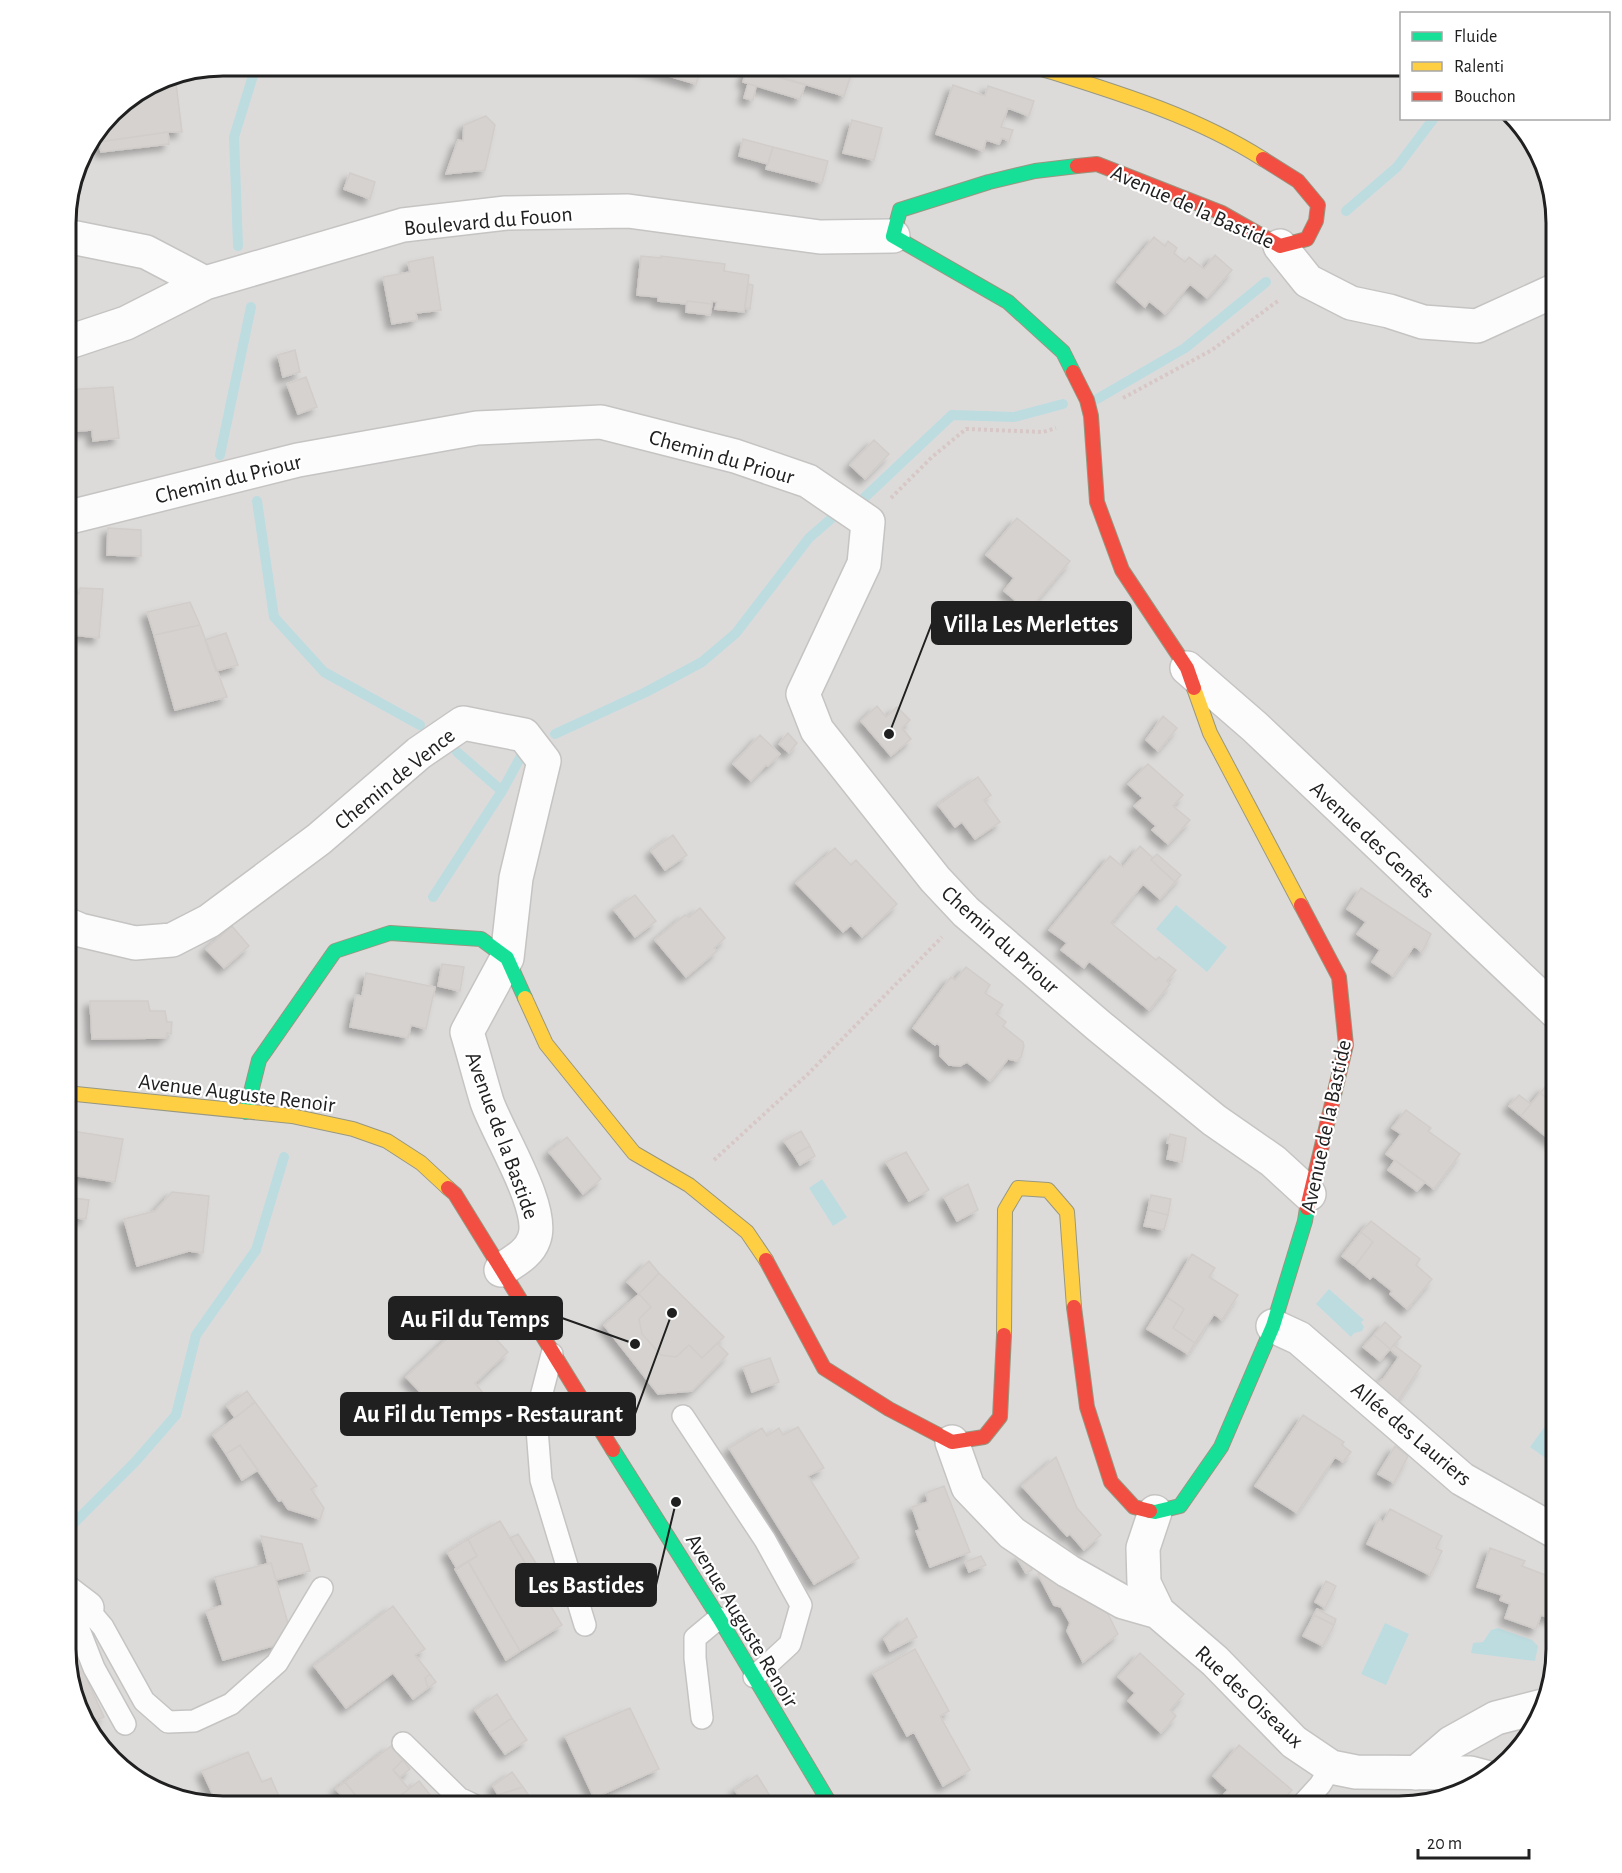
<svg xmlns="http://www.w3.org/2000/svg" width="1622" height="1873" font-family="'Alegreya Sans',sans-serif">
  <defs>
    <filter id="shadow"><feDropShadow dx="-5.5" dy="5.5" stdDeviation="3" flood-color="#0004"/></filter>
  </defs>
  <rect width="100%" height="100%" fill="#eeebe8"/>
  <!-- residential -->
  <path fill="#dddbda" d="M 223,66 L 1401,66 L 1402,118 L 1512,119 L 1524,128 L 1548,173 L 1556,223 L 1556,1650 L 1540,1720 L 1494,1775 L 1449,1799 L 1399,1807 L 223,1807 L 153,1791 L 98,1745 L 74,1700 L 66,1650 L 66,213 L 82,154 L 119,105 L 163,78 Z"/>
  <!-- water -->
  <path fill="#bddce0" d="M 1176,905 L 1227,947 L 1207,972 L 1156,929 Z
    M 822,1179 L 847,1217 L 833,1226 L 809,1188 Z
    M 1329,1289 L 1364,1320 L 1361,1322 L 1364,1327 L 1362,1331 L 1354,1333 L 1351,1337 L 1316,1304 Z
    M 1556,1411 L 1556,1461 L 1554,1464 L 1530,1447 Z
    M 1385,1623 L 1409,1634 L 1386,1685 L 1361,1674 Z
    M 1498,1628 L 1532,1640 L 1538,1646 L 1535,1661 L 1471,1653 L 1473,1643 L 1483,1642 L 1491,1630 Z"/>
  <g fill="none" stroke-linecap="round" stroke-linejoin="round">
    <!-- stream -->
    <path stroke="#bddce0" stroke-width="10" d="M 1346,211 L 1397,167 L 1434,118
      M 238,246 L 234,137 L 256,66
      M 1097,399 L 1185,348 L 1266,282
      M 220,455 L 251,307
      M 865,497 L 952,415 L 1014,417 L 1063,404
      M 257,501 L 274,617 L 324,672 L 420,725
      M 555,734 L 646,692 L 702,662 L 736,633 L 809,538 L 832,518
      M 457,752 L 502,791
      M 433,897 L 502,791 L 520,758
      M 66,1531 L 135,1462 L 176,1415 L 196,1335 L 256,1250 L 284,1157"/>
  </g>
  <!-- building -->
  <path fill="#d5d2cf" stroke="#d1cdca" stroke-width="1.5" filter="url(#shadow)" d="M 635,66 L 702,66 L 696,84 Z
    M 777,66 L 854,66 L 844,96 L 774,75 Z
    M 747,68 L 805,85 L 800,99 L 743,82 Z
    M 176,83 L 182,132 L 168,132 L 99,142 L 98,133 L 119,105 L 149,87 Z
    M 748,84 L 756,86 L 753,100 L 744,98 Z
    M 953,85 L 985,96 L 988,86 L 1034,101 L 1029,116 L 1008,108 L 1001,127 L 1013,130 L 1009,141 L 1002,138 L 999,144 L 986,140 L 983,151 L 936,134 Z
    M 486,116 L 495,125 L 485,170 L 446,174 L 458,140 L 463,141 L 464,125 Z
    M 852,120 L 882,128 L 874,160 L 843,153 Z
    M 168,132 L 169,144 L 101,152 L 99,142 Z
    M 743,139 L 773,147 L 768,164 L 739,156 Z
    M 773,147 L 828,161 L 822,183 L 766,169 Z
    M 350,173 L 375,182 L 370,199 L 344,189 Z
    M 1154,237 L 1165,246 L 1168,241 L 1177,248 L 1174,253 L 1185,262 L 1189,257 L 1204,269 L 1215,255 L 1232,270 L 1207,298 L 1190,284 L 1165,314 L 1149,301 L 1145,307 L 1117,282 Z
    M 641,256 L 661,258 L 661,256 L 725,264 L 724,271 L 749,275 L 744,312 L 715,309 L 717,302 L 712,301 L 712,304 L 687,301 L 686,304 L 658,301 L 658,297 L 637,295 Z
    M 433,257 L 441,310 L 416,313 L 417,320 L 392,324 L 383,277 L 410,272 L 408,262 Z
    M 748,284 L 753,285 L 750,309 L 745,308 Z
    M 687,301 L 712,304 L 710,315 L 686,312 Z
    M 295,350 L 300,372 L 283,377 L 278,355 Z
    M 306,377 L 317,407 L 298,414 L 287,384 Z
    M 113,387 L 119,438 L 93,441 L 92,430 L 66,432 L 66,390 Z
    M 874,440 L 889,454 L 865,479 L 850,465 Z
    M 1017,518 L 1070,561 L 1028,611 L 1004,591 L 1014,578 L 986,555 Z
    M 108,528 L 141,530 L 141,556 L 107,555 Z
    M 80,588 L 103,589 L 99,638 L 74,635 L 76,629 L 66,628 L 66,594 L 79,594 Z
    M 190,602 L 200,625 L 154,635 L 147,612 Z
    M 200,625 L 227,697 L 175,710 L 154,635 Z
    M 226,633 L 238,665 L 216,671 L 205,640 Z
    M 877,706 L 886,717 L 897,707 L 910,720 L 902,728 L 911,739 L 891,756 L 861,721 Z
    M 1163,716 L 1177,728 L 1158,751 L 1146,740 Z
    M 788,733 L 797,743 L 789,753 L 779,744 Z
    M 760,735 L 780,754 L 768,766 L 766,765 L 751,781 L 733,764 Z
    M 1148,764 L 1183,795 L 1173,806 L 1190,820 L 1168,844 L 1152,830 L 1156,826 L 1134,806 L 1143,798 L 1128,784 Z
    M 978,777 L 991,795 L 984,800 L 1000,822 L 975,839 L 962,822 L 955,827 L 938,805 Z
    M 673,835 L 687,855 L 665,870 L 651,851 Z
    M 1140,846 L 1153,858 L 1151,860 L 1175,882 L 1160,899 L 1143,884 L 1111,923 L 1156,960 L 1159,957 L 1176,970 L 1167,981 L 1170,984 L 1149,1010 L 1089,961 L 1084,968 L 1061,950 L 1067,943 L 1049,930 L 1110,856 L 1123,867 Z
    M 835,848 L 851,865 L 856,860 L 897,904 L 862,937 L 851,925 L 843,932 L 796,883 Z
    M 1157,854 L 1181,875 L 1175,882 L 1151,860 Z
    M 1361,888 L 1431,934 L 1422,952 L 1414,946 L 1393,976 L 1372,962 L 1380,950 L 1357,934 L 1366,922 L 1347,909 Z
    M 635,895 L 656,921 L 635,937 L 614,910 Z
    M 700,908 L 725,938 L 714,948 L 717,951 L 686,977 L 655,940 L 685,915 L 689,917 Z
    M 232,926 L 249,946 L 224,968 L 206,949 Z
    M 442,964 L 464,967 L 460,991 L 438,986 Z
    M 966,967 L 990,985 L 985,993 L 1003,1005 L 996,1014 L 1006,1022 L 1003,1026 L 1023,1042 L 1024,1046 L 1021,1057 L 1017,1061 L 1008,1059 L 990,1081 L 967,1062 L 960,1066 L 949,1065 L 940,1056 L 940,1046 L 937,1043 L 935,1045 L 913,1028 L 951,977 L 955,980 Z
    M 366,973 L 435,987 L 426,1029 L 411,1025 L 408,1038 L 350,1027 L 356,995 L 362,996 Z
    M 90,1001 L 148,1001 L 150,1011 L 165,1011 L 167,1022 L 172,1022 L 171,1034 L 167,1033 L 166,1038 L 92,1039 Z
    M 1545,1087 L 1556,1096 L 1553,1103 L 1540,1093 Z
    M 1540,1093 L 1553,1103 L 1556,1099 L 1556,1145 L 1521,1116 Z
    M 1519,1095 L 1531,1104 L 1521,1116 L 1509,1106 Z
    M 1406,1110 L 1431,1128 L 1428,1131 L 1460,1154 L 1434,1189 L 1386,1154 L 1401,1134 L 1392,1128 Z
    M 66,1130 L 123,1139 L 115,1182 L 66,1174 Z
    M 801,1131 L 810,1146 L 794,1155 L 784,1141 Z
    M 1170,1134 L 1186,1138 L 1182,1162 L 1167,1159 L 1170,1144 L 1167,1143 Z
    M 567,1137 L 601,1179 L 583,1194 L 549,1152 Z
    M 810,1146 L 815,1156 L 800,1165 L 794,1155 Z
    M 906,1152 L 929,1190 L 909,1201 L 886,1162 Z
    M 1395,1160 L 1425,1182 L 1417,1191 L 1388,1170 Z
    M 968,1184 L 978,1210 L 957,1221 L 944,1197 Z
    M 172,1192 L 209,1196 L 203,1253 L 189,1251 L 137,1266 L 124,1219 L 155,1211 Z
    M 1151,1195 L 1171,1199 L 1168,1215 L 1148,1210 Z
    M 66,1197 L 89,1200 L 86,1219 L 66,1217 Z
    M 1148,1210 L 1168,1215 L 1164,1230 L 1144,1226 Z
    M 1371,1221 L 1420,1259 L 1416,1265 L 1432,1279 L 1407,1309 L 1390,1294 L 1392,1291 L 1373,1276 L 1370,1279 L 1355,1266 L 1373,1242 L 1361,1232 Z
    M 1361,1232 L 1373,1242 L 1355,1266 L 1342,1256 Z
    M 1192,1254 L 1215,1268 L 1209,1277 L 1238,1295 L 1222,1320 L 1214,1314 L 1195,1343 L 1173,1328 L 1184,1309 L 1167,1297 Z
    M 649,1261 L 659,1273 L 639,1294 L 627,1282 Z
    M 659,1273 L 724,1337 L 702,1358 L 689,1345 L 676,1357 L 661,1355 L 642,1334 L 639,1319 L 651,1307 L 639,1294 Z
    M 639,1294 L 651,1307 L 639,1319 L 642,1334 L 661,1355 L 676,1357 L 689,1345 L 702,1358 L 717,1343 L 728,1354 L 692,1391 L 658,1394 L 604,1325 Z
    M 1167,1297 L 1184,1309 L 1173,1328 L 1195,1343 L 1188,1354 L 1147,1329 Z
    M 473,1314 L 508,1352 L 475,1383 L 483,1393 L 460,1414 L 455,1417 L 449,1417 L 439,1412 L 406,1377 Z
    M 1385,1322 L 1401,1337 L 1390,1349 L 1374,1335 Z
    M 1374,1335 L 1390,1349 L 1380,1361 L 1363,1347 Z
    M 1394,1345 L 1421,1366 L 1397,1402 L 1376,1384 L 1384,1378 L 1399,1357 L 1390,1349 Z
    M 770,1358 L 779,1382 L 752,1392 L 743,1367 Z
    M 247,1391 L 255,1402 L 235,1418 L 227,1406 Z
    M 255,1402 L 317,1486 L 311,1489 L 324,1508 L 320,1519 L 288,1509 L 282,1500 L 279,1501 L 240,1445 L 226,1454 L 213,1435 Z
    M 1303,1415 L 1344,1442 L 1342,1445 L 1351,1452 L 1343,1462 L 1335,1457 L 1297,1513 L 1255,1486 Z
    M 798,1427 L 824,1468 L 808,1476 L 859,1558 L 814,1584 L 729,1448 L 762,1428 L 767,1436 L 779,1428 L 783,1435 Z
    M 240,1445 L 258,1470 L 242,1480 L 226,1454 Z
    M 1395,1446 L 1408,1456 L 1394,1483 L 1378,1474 Z
    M 1056,1457 L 1077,1508 L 1101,1535 L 1084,1550 L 1070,1534 L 1067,1536 L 1022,1486 Z
    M 944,1486 L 970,1552 L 930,1567 L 916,1531 L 920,1530 L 912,1507 L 928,1502 L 926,1493 Z
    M 1390,1509 L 1442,1536 L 1436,1548 L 1442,1551 L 1430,1575 L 1367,1544 L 1379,1519 L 1383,1522 Z
    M 500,1521 L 562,1625 L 520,1651 L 468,1561 L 477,1556 L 468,1539 Z
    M 518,1534 L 542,1573 L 534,1577 L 510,1538 Z
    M 261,1536 L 302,1544 L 310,1571 L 276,1580 L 271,1563 L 268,1564 Z
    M 468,1539 L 477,1556 L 457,1569 L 447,1552 Z
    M 1490,1548 L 1525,1561 L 1522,1566 L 1556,1579 L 1556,1620 L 1541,1615 L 1536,1629 L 1505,1618 L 1510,1604 L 1500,1600 L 1502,1595 L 1477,1587 Z
    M 1027,1554 L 1032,1570 L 1026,1573 L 1017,1558 Z
    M 981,1556 L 986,1565 L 969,1572 L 965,1562 Z
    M 468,1561 L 520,1651 L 506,1660 L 455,1569 Z
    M 271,1563 L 291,1634 L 276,1645 L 223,1660 L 206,1611 L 223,1605 L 215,1577 Z
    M 1059,1573 L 1100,1598 L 1118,1634 L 1083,1662 L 1067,1631 L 1070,1623 L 1061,1607 L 1054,1605 L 1038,1574 Z
    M 1326,1581 L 1336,1586 L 1325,1608 L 1315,1602 Z
    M 393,1606 L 425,1649 L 415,1655 L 430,1674 L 425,1678 L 428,1688 L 413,1699 L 393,1673 L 346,1708 L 314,1666 Z
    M 1317,1609 L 1336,1619 L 1334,1625 L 1314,1615 Z
    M 1314,1615 L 1334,1625 L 1323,1646 L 1303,1636 Z
    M 907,1618 L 917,1637 L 890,1651 L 884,1639 Z
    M 66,1633 L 104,1717 L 87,1724 L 74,1700 L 66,1650 Z
    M 915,1649 L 949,1711 L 940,1716 L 970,1770 L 943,1786 L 914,1732 L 907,1736 L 873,1673 Z
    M 1140,1653 L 1184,1694 L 1170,1710 L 1176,1716 L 1161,1733 L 1128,1701 L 1135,1693 L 1118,1677 Z
    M 430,1674 L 436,1682 L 428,1688 L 425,1678 Z
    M 497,1694 L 512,1718 L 490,1733 L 475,1710 Z
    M 630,1708 L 659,1769 L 594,1798 L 565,1736 Z
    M 512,1718 L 527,1740 L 505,1754 L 490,1733 Z
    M 1239,1745 L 1292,1790 L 1277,1807 L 1239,1807 L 1224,1794 L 1228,1790 L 1213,1776 Z
    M 391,1746 L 403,1760 L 393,1770 L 409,1789 L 386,1807 L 365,1807 L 345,1782 Z
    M 248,1752 L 262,1782 L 271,1778 L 281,1801 L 293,1797 L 298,1807 L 218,1806 L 202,1771 Z
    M 403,1760 L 410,1769 L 400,1777 L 393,1770 Z
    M 512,1772 L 523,1787 L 498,1795 L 493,1786 Z
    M 757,1775 L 777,1807 L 745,1807 L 735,1790 Z
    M 419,1781 L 431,1796 L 425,1801 L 430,1807 L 386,1807 Z
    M 345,1782 L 359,1800 L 351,1807 L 336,1789 Z
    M 523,1787 L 530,1797 L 515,1807 L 506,1807 L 498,1795 Z
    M 431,1796 L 440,1806 L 430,1807 L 425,1801 Z
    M 1381,1796 L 1383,1807 L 1342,1807 L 1347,1799 L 1362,1797 L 1364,1799 Z"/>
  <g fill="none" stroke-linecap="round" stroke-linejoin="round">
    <!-- lane casing -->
    <g stroke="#c5c4c3" stroke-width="24">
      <path id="lane" d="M 552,1354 L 536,1416 L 541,1480 L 585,1625
        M 683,1416 L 765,1540 L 801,1605 L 790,1644 L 754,1677
        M 702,1718 L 695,1658 L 695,1638 L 719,1618
        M 125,1724 L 94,1668 L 78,1627 L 87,1608 L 103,1627 L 144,1701 L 168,1722 L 194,1721 L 231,1704 L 277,1663 L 322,1588
        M 403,1743 L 459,1798 L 478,1807
        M 1300,1807 L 1320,1785 L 1331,1767"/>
    </g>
    <!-- street casing -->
    <g stroke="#c5c4c3" stroke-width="36">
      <path id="street" d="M 66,236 L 146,252 L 205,283
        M 1280,246 L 1308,281 L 1351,303 L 1389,311 L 1423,322 L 1477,326 L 1556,290
        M 66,343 L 126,323 L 205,283 L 403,225 L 506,213 L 628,211 L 820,237 L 893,236
        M 66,518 L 298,460 L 477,428 L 601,422 L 735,456 L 808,481 L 868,522 L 864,564 L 803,694 L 817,730 L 935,879 L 966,912 L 1099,1026 L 1214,1120 L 1273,1161 L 1309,1194
        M 1187,668 L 1255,727 L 1556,1012
        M 66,924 L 80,930 L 135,943 L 172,940 L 209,921 L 319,839 L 419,753 L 463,723 L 524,735 L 544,761 L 516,878 L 507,958 L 467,1032 C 474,1055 480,1079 487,1102 C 498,1134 546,1209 534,1239 C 529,1254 514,1261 501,1270
        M 1273,1326 L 1299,1338 L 1462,1479 L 1556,1532
        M 952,1442 L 968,1487 L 1012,1533 L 1068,1571 L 1123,1602 L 1158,1612
        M 1155,1512 L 1143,1548 L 1144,1583 L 1158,1612 L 1215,1661 L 1294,1742 L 1331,1767 L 1356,1772 L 1470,1773 L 1489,1778
        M 66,1592 L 87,1608
        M 1416,1773 L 1451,1743 L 1496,1718 L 1543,1706"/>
    </g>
    <!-- fast casing -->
    <g stroke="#989780" stroke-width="16">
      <path id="fast" d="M 1073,372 L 1063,352 L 1008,302 L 893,236 L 900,210 L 989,182 L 1035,171 L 1077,166
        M 246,1112 L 259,1060 L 335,951 L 390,933 L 481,939 L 507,958 L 525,998
        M 613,1450 L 719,1618 L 832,1807
        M 1150,1511 L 1155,1512 L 1180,1506 L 1221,1447 L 1273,1326 L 1305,1221 L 1307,1208"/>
    </g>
    <!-- slow casing -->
    <g stroke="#989780" stroke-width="16">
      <path id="slow" d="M 1033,66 C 1112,91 1192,114 1263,159
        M 1194,688 L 1210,733 L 1301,905
        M 525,998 L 546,1044 L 634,1153 L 689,1185 L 747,1232 L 766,1260
        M 66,1093 L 292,1116 L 353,1129 L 387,1141 L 421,1163 L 448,1188
        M 1004,1335 L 1005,1210 L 1018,1188 L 1048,1190 L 1067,1212 L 1074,1307"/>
    </g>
    <!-- jam casing -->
    <g stroke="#989780" stroke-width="16">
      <path id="jam" d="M 1077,166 L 1097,164 L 1222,213 L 1280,246 L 1307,239 L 1316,221 L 1318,205 L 1298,181 L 1263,159
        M 1073,372 L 1087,400 L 1091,416 L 1097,502 L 1122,570 L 1187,668 L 1194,688
        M 1301,905 L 1339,977 L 1346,1045 L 1307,1208
        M 448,1188 L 455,1194 L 613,1450
        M 766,1260 L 824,1368 L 889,1409 L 952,1442 L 984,1437 L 1000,1417 L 1004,1335
        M 1074,1307 L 1087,1407 L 1111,1482 L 1134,1507 L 1150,1511"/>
    </g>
    <!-- path -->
    <path stroke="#d7c8c7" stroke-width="4" stroke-dasharray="3 3" stroke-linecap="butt" d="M 1123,398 L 1212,350 L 1279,300
      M 891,498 L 932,457 L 966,429 L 1043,432 L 1056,428
      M 714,1160 L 809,1073 L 942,937"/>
    <!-- lane -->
    <use href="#lane" stroke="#fcfcfc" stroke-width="21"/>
    <!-- street -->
    <use href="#street" stroke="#fcfcfc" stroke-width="33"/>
    <!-- fast -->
    <use href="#fast" stroke="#16e098" stroke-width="14"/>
    <!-- slow -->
    <use href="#slow" stroke="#ffcf43" stroke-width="14"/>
    <!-- jam -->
    <use href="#jam" stroke="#f24e42" stroke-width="14"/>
  </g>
  <g text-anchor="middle" stroke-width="4.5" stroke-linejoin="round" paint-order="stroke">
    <!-- street labels -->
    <g font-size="22" fill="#202020" stroke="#fff">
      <text transform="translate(1193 206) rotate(24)" y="8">Avenue de la Bastide</text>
      <text transform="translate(488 220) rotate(-5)" y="8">Boulevard du Fouon</text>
      <text transform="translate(722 456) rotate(16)" y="8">Chemin du Priour</text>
      <text transform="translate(228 478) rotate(-14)" y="8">Chemin du Priour</text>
      <text transform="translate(394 778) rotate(-39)" y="8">Chemin de Vence</text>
      <text transform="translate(1373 839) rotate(43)" y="8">Avenue des Genêts</text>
      <text transform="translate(1001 939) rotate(42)" y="8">Chemin du Priour</text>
      <text transform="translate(237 1092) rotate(7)" y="8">Avenue Auguste Renoir</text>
      <text transform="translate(1325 1126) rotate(-78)" y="8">Avenue de la Bastide</text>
      <text transform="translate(503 1135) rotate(70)" y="8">Avenue de la Bastide</text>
      <text transform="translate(1412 1433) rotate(40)" y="8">Allée des Lauriers</text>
      <text transform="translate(743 1620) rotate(59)" y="8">Avenue Auguste Renoir</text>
      <text transform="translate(1250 1696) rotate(43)" y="8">Rue des Oiseaux</text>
    </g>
  </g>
  <!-- crop -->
  <path d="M0 0H1622V1873H0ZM223 76H1399A147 147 0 0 1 1546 223V1649A147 147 0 0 1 1399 1796H223A147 147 0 0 1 76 1649V223A147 147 0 0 1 223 76Z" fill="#fff" fill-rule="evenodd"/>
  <path fill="none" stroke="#202020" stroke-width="3" d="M223 76H1399A147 147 0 0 1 1546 223V1649A147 147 0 0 1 1399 1796H223A147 147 0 0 1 76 1649V223A147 147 0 0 1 223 76Z"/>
  <!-- callouts -->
  <path fill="none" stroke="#202020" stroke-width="2" d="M889 734L932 623M635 1344L562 1318M672 1313L635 1414M676 1502L656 1585"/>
  <g fill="#202020" stroke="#fff" stroke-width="2">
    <circle cx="889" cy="734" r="6"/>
    <circle cx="635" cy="1344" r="6"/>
    <circle cx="672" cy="1313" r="6"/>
    <circle cx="676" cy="1502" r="6"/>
  </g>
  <g fill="#202020" stroke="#202020" stroke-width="2">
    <rect x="932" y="602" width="199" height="42" rx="6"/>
    <rect x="389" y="1297" width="173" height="42" rx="6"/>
    <rect x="341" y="1393" width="294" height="42" rx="6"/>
    <rect x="516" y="1564" width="140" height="42" rx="6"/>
  </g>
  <g font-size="24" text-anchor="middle" font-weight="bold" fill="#fff">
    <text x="1031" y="632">Villa Les Merlettes</text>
    <text x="475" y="1327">Au Fil du Temps</text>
    <text x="488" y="1422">Au Fil du Temps - Restaurant</text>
    <text x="586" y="1593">Les Bastides</text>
  </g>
  <!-- legend -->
  <rect x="1400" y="12" width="210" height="108" fill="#ffffff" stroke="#a6a6a6" stroke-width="1.5"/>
  <rect x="1412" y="32" width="30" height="9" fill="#16e098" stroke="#a6a6a6" stroke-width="1.5"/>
  <text x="1454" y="42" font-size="18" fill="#202020">Fluide</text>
  <rect x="1412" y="62" width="30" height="9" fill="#ffcf43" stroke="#a6a6a6" stroke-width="1.5"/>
  <text x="1454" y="72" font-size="18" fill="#202020">Ralenti</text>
  <rect x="1412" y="92" width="30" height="9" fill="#f24e42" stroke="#a6a6a6" stroke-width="1.5"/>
  <text x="1454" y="102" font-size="18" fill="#202020">Bouchon</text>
  <!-- scale -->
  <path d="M1418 1849v9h111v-9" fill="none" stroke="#202020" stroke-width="3"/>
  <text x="1427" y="1849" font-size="18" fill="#202020" stroke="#ffffff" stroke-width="4.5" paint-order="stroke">20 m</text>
</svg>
